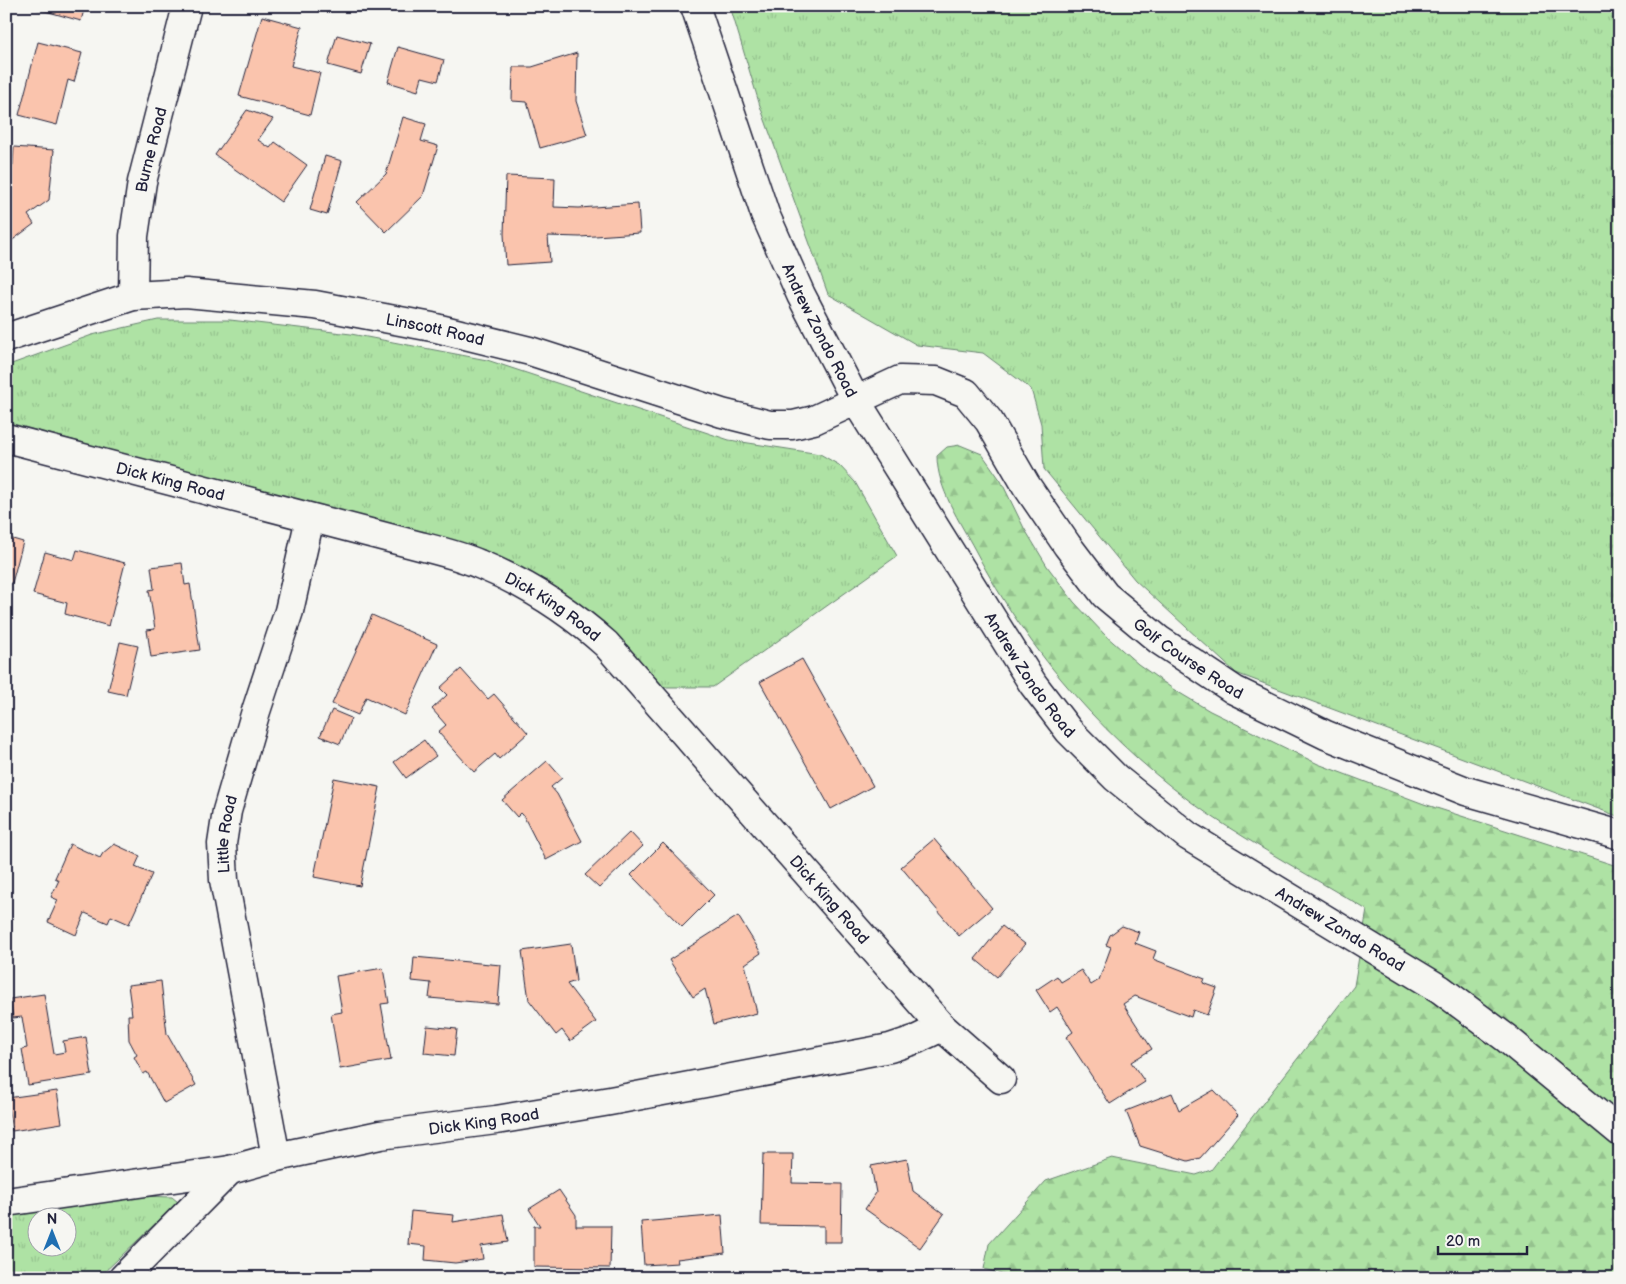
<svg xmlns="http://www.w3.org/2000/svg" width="1626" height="1284" font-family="'Balsamiq Sans',sans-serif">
  <defs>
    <pattern id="grass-tufts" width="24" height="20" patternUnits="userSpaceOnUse" patternTransform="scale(1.25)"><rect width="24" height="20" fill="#aee2a4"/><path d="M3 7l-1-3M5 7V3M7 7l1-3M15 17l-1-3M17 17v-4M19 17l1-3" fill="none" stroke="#95c28e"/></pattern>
    <pattern id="forest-firs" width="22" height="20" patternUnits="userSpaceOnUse" patternTransform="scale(1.25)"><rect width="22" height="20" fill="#aee2a4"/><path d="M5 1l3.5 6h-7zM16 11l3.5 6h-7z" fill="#95c28e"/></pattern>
  </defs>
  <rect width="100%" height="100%" fill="#f6f6f2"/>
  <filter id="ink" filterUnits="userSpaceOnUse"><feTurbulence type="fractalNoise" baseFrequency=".02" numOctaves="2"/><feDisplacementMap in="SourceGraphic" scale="10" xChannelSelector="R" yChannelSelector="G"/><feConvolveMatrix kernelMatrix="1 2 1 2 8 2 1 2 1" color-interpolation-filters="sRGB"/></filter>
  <g filter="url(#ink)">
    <!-- grass -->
    <path fill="url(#grass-tufts)" stroke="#688270" fill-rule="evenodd" d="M 730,6 L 1620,6 L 1620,817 L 1236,673 L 1135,580 L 1044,469 L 1041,424 L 1031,389 L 983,353 L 917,345 L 828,294 L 760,106 Z
      M 158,320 L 230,320 L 351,334 L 487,360 L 729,440 L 820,454 L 839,465 L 855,482 L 897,556 L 713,687 L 664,687 C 646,668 628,647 609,628 C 564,586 512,565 456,544 L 6,422 L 6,366 L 92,335 Z
      M 113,1195 L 172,1197 L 178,1202 L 98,1278 L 6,1278 L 6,1212 ZM 38,1216 L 68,1216 L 68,1246 L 38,1246 Z"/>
    <!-- forest -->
    <path fill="url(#forest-firs)" stroke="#688270" d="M 960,445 L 982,454 L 1001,481 L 1024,528 L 1047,566 L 1074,602 L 1105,635 L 1138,664 L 1173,689 L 1210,711 L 1318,764 L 1424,804 L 1620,867 L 1620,1278 L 1016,1278 L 984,1269 L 989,1244 L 1046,1181 L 1112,1158 L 1196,1175 L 1211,1170 L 1354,986 L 1367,910 C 1314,878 1259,848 1208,814 C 1111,747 1029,654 975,550 C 960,522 937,488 937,456 L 947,447 Z"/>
    <!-- building -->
    <path fill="#fac4ad" stroke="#22223b" d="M 27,6 L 85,6 L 81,21 Z
      M 262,16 L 302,27 L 291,66 L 320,73 L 310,115 L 239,96 Z
      M 337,35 L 370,44 L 361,74 L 328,65 Z
      M 38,42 L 82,53 L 74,82 L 68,80 L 57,125 L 19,115 Z
      M 398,47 L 444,60 L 438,81 L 422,77 L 418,91 L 388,82 Z
      M 577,53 L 576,101 L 587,135 L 540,148 L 527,102 L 512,101 L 513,67 L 532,67 Z
      M 247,110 L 273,119 L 258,140 L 270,148 L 275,142 L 307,165 L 281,202 L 215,155 Z
      M 403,117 L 426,124 L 421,141 L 438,146 L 423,196 L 386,232 L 357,202 L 386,174 Z
      M 14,147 L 54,150 L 49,200 L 28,215 L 34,224 L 6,245 L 6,175 L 7,164 L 13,165 Z
      M 325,156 L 342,161 L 327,215 L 310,210 Z
      M 506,176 L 555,178 L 554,207 L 579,208 L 638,204 L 640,233 L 580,237 L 548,236 L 550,262 L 506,265 L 504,234 Z
      M 6,537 L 23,542 L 12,583 L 6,581 Z
      M 77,550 L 125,563 L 109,626 L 65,614 L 67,603 L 33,594 L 45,552 L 74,560 Z
      M 182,563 L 185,585 L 190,584 L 200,650 L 151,657 L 147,630 L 155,629 L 149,590 L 154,589 L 151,567 Z
      M 372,615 L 437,644 L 405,715 L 366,697 L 358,715 L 332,704 Z
      M 120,642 L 138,646 L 126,695 L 108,691 Z
      M 802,659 L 873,786 L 831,809 L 760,682 Z
      M 461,669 L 488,699 L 494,694 L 528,733 L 499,759 L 495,754 L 474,772 L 438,732 L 446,725 L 432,709 L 447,695 L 440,688 Z
      M 332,710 L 351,718 L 340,744 L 320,736 Z
      M 424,740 L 436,756 L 406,778 L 394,762 Z
      M 547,761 L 562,778 L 551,787 L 557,794 L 582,841 L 546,860 L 523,815 L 521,813 L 517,817 L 502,800 Z
      M 334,778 L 380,787 L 360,886 L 314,877 Z
      M 630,832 L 643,846 L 599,888 L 585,875 Z
      M 934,839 L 992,908 L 959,936 L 901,867 Z
      M 663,843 L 714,895 L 682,927 L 631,875 Z
      M 70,844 L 100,858 L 103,853 L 114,844 L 140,856 L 135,867 L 152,874 L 129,924 L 111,916 L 108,923 L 85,913 L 76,935 L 48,922 L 58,900 L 51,897 L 59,880 L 55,878 Z
      M 738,916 L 761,953 L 745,964 L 757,1013 L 714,1024 L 705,989 L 693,997 L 669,960 Z
      M 1002,926 L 1025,944 L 997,977 L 975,959 Z
      M 1122,926 L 1139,932 L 1135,943 L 1156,951 L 1153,959 L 1205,979 L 1203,983 L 1217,988 L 1207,1015 L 1193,1010 L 1191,1017 L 1135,996 L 1123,1004 L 1152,1049 L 1131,1062 L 1145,1082 L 1110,1104 L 1066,1037 L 1073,1032 L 1057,1007 L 1050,1012 L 1036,990 L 1057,976 L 1061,982 L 1081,970 L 1091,985 L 1099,980 L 1111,947 L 1106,945 L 1110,935 Z
      M 571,944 L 576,981 L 567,984 L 596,1022 L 570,1041 L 562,1030 L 556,1035 L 529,1000 L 522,951 Z
      M 414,957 L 501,965 L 498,1004 L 429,998 L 431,983 L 412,981 Z
      M 383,968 L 389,1003 L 381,1004 L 391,1060 L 340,1069 L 331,1014 L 342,1012 L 336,976 Z
      M 161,981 L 167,1034 L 196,1085 L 164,1103 L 147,1072 L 143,1074 L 134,1057 L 137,1055 L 129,1040 L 128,1015 L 132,1015 L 128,985 Z
      M 44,994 L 54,1054 L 65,1052 L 63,1041 L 86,1037 L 92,1075 L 28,1085 L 22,1049 L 27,1048 L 22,1017 L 13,1018 L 10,999 Z
      M 427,1026 L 457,1029 L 454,1056 L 424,1053 Z
      M 1214,1090 L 1238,1115 L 1200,1158 L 1188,1161 L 1140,1146 L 1126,1111 L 1172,1093 L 1179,1110 Z
      M 57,1091 L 62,1123 L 12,1131 L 7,1098 Z
      M 763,1154 L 793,1154 L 792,1183 L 842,1184 L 841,1242 L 824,1242 L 824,1226 L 761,1225 Z
      M 907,1159 L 913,1191 L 944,1214 L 920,1248 L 865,1209 L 876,1193 L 871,1166 Z
      M 559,1190 L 576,1215 L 576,1226 L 611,1226 L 610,1268 L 534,1267 L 534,1226 L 540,1226 L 529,1209 Z
      M 411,1211 L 454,1215 L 453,1222 L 503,1214 L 508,1242 L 481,1246 L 483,1259 L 455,1263 L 425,1260 L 426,1246 L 408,1244 Z
      M 722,1215 L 725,1253 L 677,1259 L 678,1263 L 644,1265 L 641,1222 Z
      M 290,1271 L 293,1278 L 276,1278 Z"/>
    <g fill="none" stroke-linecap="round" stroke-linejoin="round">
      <!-- street casing -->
      <g stroke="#22223b" stroke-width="31">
        <g id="street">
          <path id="s1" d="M 133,296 L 134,236 L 142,182 L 187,6"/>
          <path id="s2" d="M 6,338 L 133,296 L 186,293 L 315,305 L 432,327 L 530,351 L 722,413 L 770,425 L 793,425 L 814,420 L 900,380 L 936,381 L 966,393 L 989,421 L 1026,485 L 1067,545 L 1105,595 L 1159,640 L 1234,690 L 1326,735 L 1466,791 L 1620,835"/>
          <path id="s3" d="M 6,438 L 420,546 C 440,551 461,556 479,564 C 528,584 567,609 606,644 L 942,1027 L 1001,1079"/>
          <path id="s4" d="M 276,1157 L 224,880 L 222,844 L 227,811 L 256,711 L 289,611 L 310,518"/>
          <path id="s5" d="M 6,1202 L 230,1170 L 276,1157 L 380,1135 L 496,1120 L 610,1101 L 890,1048 L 917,1039 L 942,1027"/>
          <path d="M 123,1278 L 230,1170"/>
        </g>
      </g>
      <!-- primary casing -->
      <g stroke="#22223b" stroke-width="31">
        <g id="primary">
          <path id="s6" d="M 695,6 L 765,214 L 801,295 L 856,401 L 1033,684 L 1069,731 L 1116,778 L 1188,836 L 1440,989 L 1506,1038 L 1620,1132"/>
        </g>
      </g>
      <!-- street -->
      <use href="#street" stroke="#f6f6f2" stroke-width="28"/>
      <!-- primary -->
      <use href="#primary" stroke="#f6f6f2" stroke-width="28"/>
    </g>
  </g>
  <g text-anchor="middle" stroke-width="4" stroke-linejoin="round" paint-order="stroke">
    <!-- street labels -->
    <g font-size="16" fill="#22223b" stroke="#f6f6f2">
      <text dy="6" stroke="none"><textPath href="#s1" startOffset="148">Burne Road</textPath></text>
      <text dy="6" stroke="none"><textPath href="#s2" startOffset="439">Linscott Road</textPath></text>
      <text dy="6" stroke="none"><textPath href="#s6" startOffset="348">Andrew Zondo Road</textPath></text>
      <text dy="6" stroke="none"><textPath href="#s3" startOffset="170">Dick King Road</textPath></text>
      <text dy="6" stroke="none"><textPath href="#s3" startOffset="575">Dick King Road</textPath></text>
      <text dy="6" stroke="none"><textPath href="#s2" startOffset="1346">Golf Course Road</textPath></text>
      <text dy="6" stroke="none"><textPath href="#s6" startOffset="752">Andrew Zondo Road</textPath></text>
      <text dy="6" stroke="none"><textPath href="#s4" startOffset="328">Little Road</textPath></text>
      <text dy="6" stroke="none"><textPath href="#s3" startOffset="980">Dick King Road</textPath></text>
      <text dy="6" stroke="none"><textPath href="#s6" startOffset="1158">Andrew Zondo Road</textPath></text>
      <text dy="6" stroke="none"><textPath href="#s5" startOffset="485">Dick King Road</textPath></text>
    </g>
  </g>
  <!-- margin -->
  <rect width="1626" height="1284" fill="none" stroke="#f6f6f2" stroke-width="25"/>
  <rect x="12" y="12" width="1601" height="1259" fill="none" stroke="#22223b" stroke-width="2" filter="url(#ink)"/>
  <!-- north arrow -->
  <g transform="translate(52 1232)"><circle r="24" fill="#f6f6f2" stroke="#a1a1a9"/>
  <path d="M0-4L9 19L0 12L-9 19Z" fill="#1f6fb2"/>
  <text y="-8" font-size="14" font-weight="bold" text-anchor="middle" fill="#22223b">N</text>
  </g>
  <!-- scale -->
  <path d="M1438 1246v8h89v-8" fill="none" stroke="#22223b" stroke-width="2.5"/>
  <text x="1446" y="1246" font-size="15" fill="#22223b" stroke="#f6f6f2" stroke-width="4" paint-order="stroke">20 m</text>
</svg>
